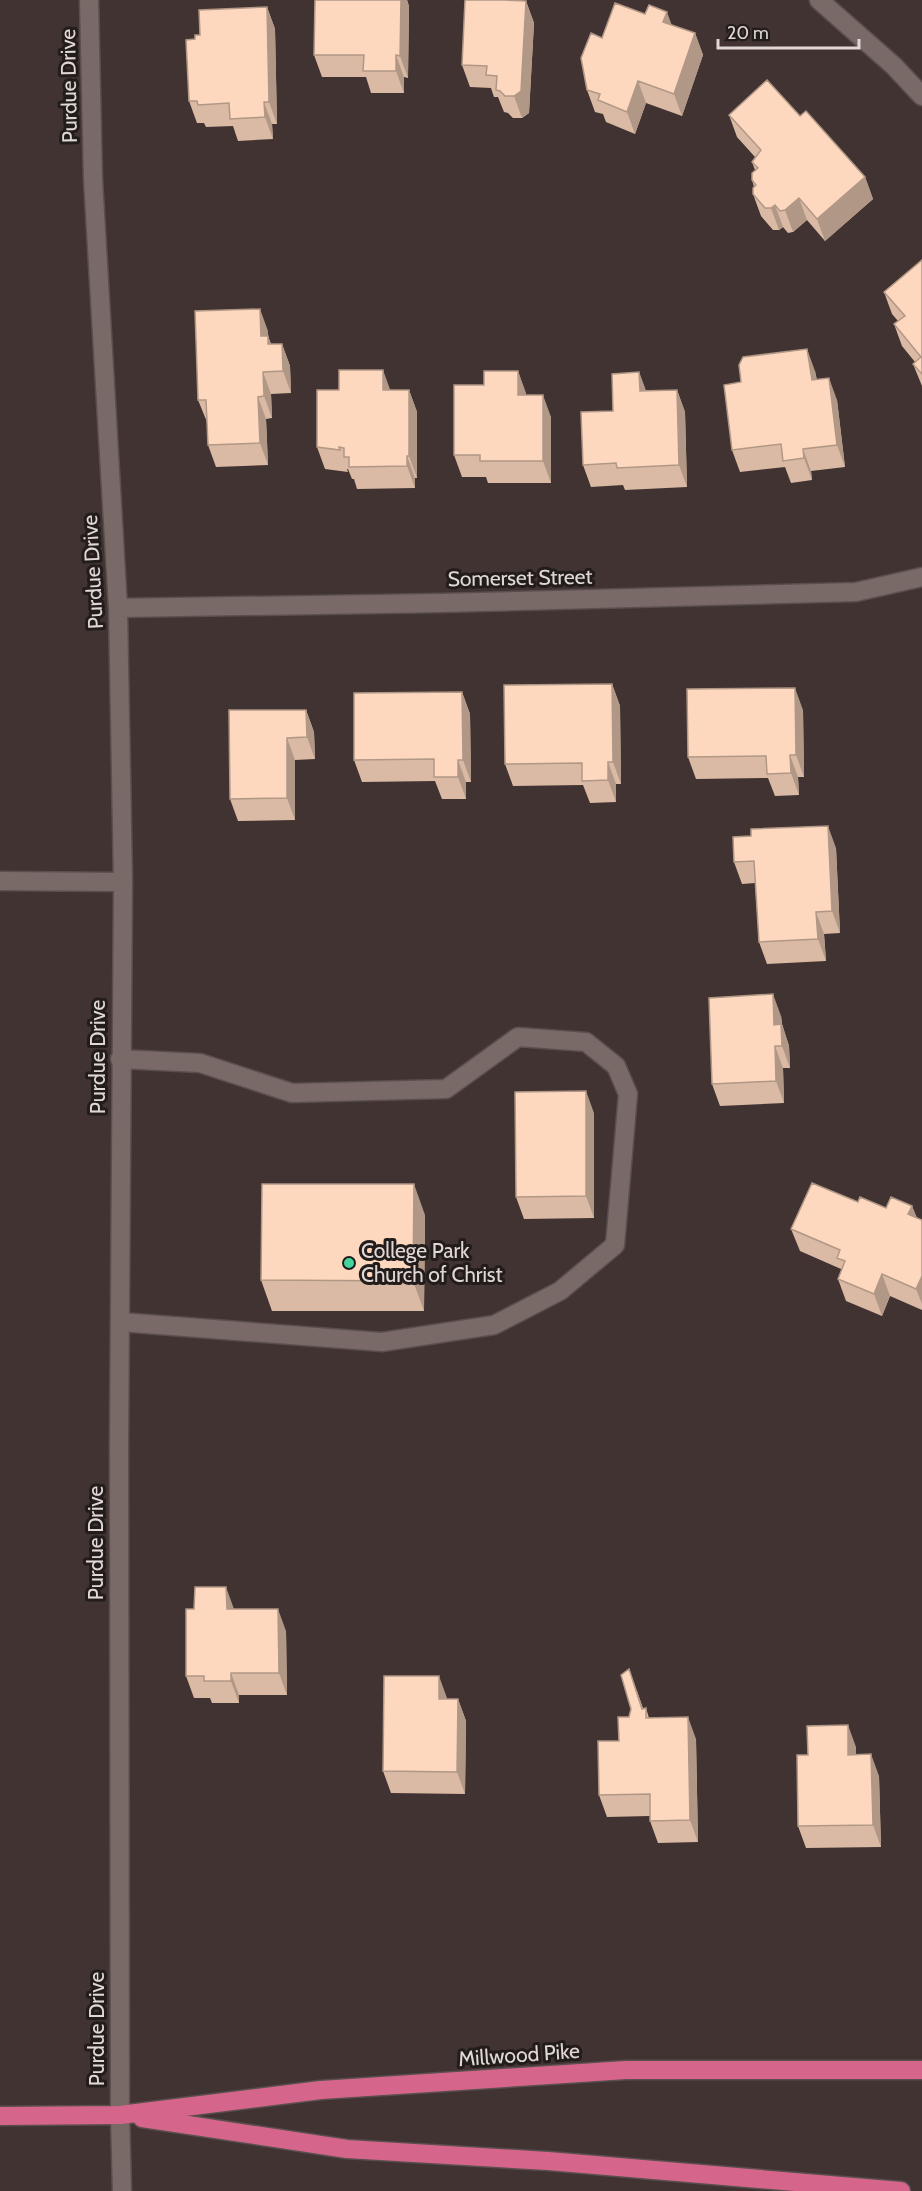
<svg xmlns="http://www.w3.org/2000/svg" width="922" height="2191" font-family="Cabin,sans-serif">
  <rect width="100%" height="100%" fill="#403331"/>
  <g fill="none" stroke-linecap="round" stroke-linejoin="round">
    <!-- minor casing -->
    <g stroke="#5a4f4e" stroke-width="21">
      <path id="minor" d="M 89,0 L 93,179 L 118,608 L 123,882 L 119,1446 L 120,2115 L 122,2191
        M 819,0 L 894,66 L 922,96
        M 118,608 L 441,603 L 856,592 L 922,577
        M 0,881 L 123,882
        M 120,1322 L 382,1342 L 494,1325 L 560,1291 L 615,1245 L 628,1094 L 616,1066 L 586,1042 L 518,1037 L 446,1089 L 292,1093 L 200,1063 L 120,1059"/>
    </g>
    <!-- highway casing -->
    <g stroke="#5a4f4e" stroke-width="21">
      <path id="highway" d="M 0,2116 L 120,2115 L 321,2090 L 626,2070 L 922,2070
        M 142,2118 L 347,2149 L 548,2161 L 901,2191"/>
    </g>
    <!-- minor -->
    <use href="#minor" stroke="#796967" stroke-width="18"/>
    <!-- highway -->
    <use href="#highway" stroke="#d6658c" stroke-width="18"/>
  </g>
  <!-- wall -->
  <path fill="#dabaa4" d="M 315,0 L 407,0 L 409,6 L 408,78 L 404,77 L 404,93 L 371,93 L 366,77 L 322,77 L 314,55 Z
    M 526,1 L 534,23 L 529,113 L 522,118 L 513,118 L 508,113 L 504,112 L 498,97 L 494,97 L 491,88 L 470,87 L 462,65 Z
    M 267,7 L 275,29 L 277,124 L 272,124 L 273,139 L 238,141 L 233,126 L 206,127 L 204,123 L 197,123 L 189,101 L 195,39 L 200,35 Z
    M 671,25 L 695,33 L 703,55 L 682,116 L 646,103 L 635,134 L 606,122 L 603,114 L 595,112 L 587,90 L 602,38 Z
    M 729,115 L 800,116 L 865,177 L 873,199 L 825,241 L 807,220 L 793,232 L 788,233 L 783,227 L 779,230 L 773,230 L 761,216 L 753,194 L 754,187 L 752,180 L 755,170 L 752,162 L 755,157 L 737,137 Z
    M 922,260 L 922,386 L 913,364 L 915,362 L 902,346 L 894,324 L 898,321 L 892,314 L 884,292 Z
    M 268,331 L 268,336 L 271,344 L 282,344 L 290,366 L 291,393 L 271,394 L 272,418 L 266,419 L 268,465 L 216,467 L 208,445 L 207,422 L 198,400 Z
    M 518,371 L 526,395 L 551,417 L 551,483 L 488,483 L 486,477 L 462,477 L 454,455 L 484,385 Z
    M 815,371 L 817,380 L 837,400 L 845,467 L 811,471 L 812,480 L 791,483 L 785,467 L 740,472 L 732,450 L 741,382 Z
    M 639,372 L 646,391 L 677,390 L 685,412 L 687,487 L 625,490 L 623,485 L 591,487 L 583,465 L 613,411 Z
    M 339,390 L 409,390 L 417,412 L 417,478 L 415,478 L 415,488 L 357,489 L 354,479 L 352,479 L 348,469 L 347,469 L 348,472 L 325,469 L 317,447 Z
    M 612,684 L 620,706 L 621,784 L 616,784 L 616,802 L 590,803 L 583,785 L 513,786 L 505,764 Z
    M 462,692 L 470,714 L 471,782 L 466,782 L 466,799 L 442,799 L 435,781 L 362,782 L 354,760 Z
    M 306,710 L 314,732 L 315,759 L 295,760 L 295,820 L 238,821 L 230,799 Z
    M 803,710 L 804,777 L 798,777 L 799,795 L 775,796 L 768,778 L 696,779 L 688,757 Z
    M 836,848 L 840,933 L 824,934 L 826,961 L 767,964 L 759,942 L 755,883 L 742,884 L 734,862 Z
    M 781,1016 L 782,1024 L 789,1046 L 790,1068 L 783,1068 L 784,1103 L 720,1106 L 712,1084 Z
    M 594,1113 L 594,1218 L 524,1219 L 516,1197 Z
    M 858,1202 L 886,1208 L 912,1206 L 917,1218 L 922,1220 L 922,1310 L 890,1296 L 882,1316 L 846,1301 L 838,1279 L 841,1271 L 841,1269 L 800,1251 L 791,1229 Z
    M 425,1215 L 424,1311 L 272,1311 L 261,1280 Z
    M 234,1609 L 286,1631 L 287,1695 L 239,1695 L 239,1703 L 212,1703 L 210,1698 L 194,1698 L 186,1676 Z
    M 637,1691 L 643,1708 L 646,1708 L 649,1718 L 696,1739 L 698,1842 L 658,1843 L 650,1821 L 650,1816 L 607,1817 L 599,1795 L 629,1717 Z
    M 458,1699 L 466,1721 L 465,1794 L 391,1793 L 383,1771 Z
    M 856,1747 L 856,1755 L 879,1776 L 881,1847 L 806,1848 L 798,1826 L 808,1755 Z"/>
  <!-- shaded-wall -->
  <path fill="#b19786" d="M 401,0 L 407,0 L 409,6 L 408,78 L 400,56 Z
    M 526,1 L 534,23 L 529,113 L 522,118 L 514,96 Z
    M 267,7 L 275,29 L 277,124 L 269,102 Z
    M 667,12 L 675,34 L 663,22 Z
    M 695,33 L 703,55 L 682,116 L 674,94 Z
    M 396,55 L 404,77 L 404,93 L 396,71 Z
    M 638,81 L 646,103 L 635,134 L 627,112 Z
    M 264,102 L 272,124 L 273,139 L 265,117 Z
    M 865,177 L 873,199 L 825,241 L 817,219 Z
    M 799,198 L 807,220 L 793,232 L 785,210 Z
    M 775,205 L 783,227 L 779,230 L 771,208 Z
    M 260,309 L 268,331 L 268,336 L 276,358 L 261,336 Z
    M 282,344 L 290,366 L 291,393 L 283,371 Z
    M 807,349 L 815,371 L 820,402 L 812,380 Z
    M 383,370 L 391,392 L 383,390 Z
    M 518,371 L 526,393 L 526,417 L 518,395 Z
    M 263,372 L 271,394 L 272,418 L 264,396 Z
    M 639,372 L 647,394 L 640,391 Z
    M 829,378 L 837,400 L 845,467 L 837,445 Z
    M 409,390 L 417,412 L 417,478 L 409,456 Z
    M 677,390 L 685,412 L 687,487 L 679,465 Z
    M 543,395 L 551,417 L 551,483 L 543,461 Z
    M 258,397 L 266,419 L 268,465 L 260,443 Z
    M 803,449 L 811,471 L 812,480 L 804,458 Z
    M 407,456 L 415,478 L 415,488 L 407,466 Z
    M 612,684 L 620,706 L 621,784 L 613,762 Z
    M 795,688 L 803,710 L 804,777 L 796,755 Z
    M 462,692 L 470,714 L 471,782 L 463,760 Z
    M 306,710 L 314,732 L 315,759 L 307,737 Z
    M 287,738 L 295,760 L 295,820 L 287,798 Z
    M 790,755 L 798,777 L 799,795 L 791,773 Z
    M 458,760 L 466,782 L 466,799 L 458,777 Z
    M 608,762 L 616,784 L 616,802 L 608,780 Z
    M 828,826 L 836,848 L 840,933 L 832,911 Z
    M 816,912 L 824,934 L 826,961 L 818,939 Z
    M 773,994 L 781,1016 L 782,1024 L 789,1046 L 790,1068 L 782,1046 L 782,1039 L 782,1047 L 774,1025 Z
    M 775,1046 L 783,1068 L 784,1103 L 776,1081 Z
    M 586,1091 L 594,1113 L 594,1218 L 586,1196 Z
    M 414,1184 L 425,1215 L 424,1311 L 413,1281 Z
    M 912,1206 L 920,1228 L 908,1214 Z
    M 882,1274 L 890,1296 L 882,1316 L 874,1294 Z
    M 922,1276 L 922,1304 L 916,1289 Z
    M 226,1587 L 234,1609 L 227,1609 Z
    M 278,1609 L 286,1631 L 287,1695 L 279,1673 Z
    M 629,1669 L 637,1691 L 650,1731 L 642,1709 Z
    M 231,1673 L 239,1695 L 239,1703 L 231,1681 Z
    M 439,1676 L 447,1698 L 447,1721 L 439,1699 Z
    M 458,1699 L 466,1721 L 465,1794 L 457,1772 Z
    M 688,1717 L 696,1739 L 698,1842 L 690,1820 Z
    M 848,1725 L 856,1747 L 856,1777 L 848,1755 Z
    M 871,1754 L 879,1776 L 881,1847 L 873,1825 Z"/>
  <!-- building -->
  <path fill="#fdd8bf" stroke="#b19786" stroke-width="1.5" d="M 315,0 L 401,0 L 400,56 L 396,55 L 396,71 L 363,71 L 364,55 L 314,55 Z
    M 465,0 L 505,0 L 526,1 L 521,91 L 514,96 L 505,96 L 500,91 L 496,90 L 497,76 L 486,75 L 487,66 L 462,65 Z
    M 615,3 L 645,14 L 649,5 L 667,12 L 663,22 L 695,33 L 674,94 L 638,81 L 627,112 L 598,100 L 600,94 L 587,90 L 581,58 L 591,33 L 602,38 Z
    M 267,7 L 269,102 L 264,102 L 265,117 L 230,119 L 229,103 L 198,105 L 197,101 L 189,101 L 186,40 L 195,39 L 195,35 L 200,35 L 199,10 Z
    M 767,80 L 800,116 L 806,111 L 865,177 L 817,219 L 799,198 L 785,210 L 780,211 L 775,205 L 771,208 L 765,208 L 753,194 L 753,188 L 756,185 L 752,180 L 752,173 L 758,168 L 752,162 L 761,150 L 729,115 Z
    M 922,260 L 922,374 L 913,364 L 921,357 L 894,324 L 905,316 L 884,292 Z
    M 260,309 L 261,336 L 268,336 L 268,344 L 282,344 L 283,371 L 263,372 L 264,396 L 258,397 L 260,443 L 208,445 L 206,400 L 198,400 L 195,311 Z
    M 807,349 L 812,380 L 829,378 L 837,445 L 803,449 L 804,458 L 783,461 L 781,444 L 732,450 L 724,385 L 741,382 L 739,365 L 743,357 Z
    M 339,370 L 383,370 L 383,390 L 409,390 L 409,456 L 407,456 L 407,466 L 349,467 L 349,457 L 344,457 L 344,448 L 339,447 L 340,450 L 317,447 L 317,390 L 339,390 Z
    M 484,371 L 518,371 L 518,395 L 543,395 L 543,461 L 480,461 L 480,455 L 454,455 L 454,385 L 484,385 Z
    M 639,372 L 640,391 L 677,390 L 679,465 L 617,468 L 616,463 L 583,465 L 581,412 L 613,411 L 612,374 Z
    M 612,684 L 613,762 L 608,762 L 608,780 L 582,781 L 582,763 L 505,764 L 504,685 Z
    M 795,688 L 796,755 L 790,755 L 791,773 L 767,774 L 766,756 L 688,757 L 687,689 Z
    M 462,692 L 463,760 L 458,760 L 458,777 L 434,777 L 434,759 L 354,760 L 354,693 Z
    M 229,710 L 306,710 L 307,737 L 287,738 L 287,798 L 230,799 Z
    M 828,826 L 832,911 L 816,912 L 818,939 L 759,942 L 754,861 L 734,862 L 733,837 L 751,836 L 751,829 Z
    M 773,994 L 774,1025 L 781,1024 L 782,1046 L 775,1046 L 776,1081 L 712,1084 L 709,998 Z
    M 586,1091 L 586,1196 L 516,1197 L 515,1092 Z
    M 812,1183 L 858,1202 L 860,1197 L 886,1208 L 891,1197 L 912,1206 L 908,1214 L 922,1220 L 922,1276 L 916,1289 L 882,1274 L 874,1294 L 838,1279 L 845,1261 L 837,1258 L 840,1250 L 791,1229 Z
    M 262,1184 L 414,1184 L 413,1281 L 261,1280 Z
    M 195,1587 L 226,1587 L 227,1609 L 278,1609 L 279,1673 L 231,1673 L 231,1681 L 204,1681 L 204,1676 L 186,1676 L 186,1609 L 194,1609 Z
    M 629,1669 L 642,1709 L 646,1708 L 646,1718 L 688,1717 L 690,1820 L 650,1821 L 650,1794 L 599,1795 L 598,1741 L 619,1741 L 618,1717 L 629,1717 L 631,1709 L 621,1675 Z
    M 384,1676 L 439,1676 L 439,1699 L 458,1699 L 457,1772 L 383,1771 Z
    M 848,1725 L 848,1755 L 871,1754 L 873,1825 L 798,1826 L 797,1755 L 808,1755 L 807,1726 Z"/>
  <!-- markers -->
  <circle fill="#46d49e" stroke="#221c1b" stroke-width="2" cx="349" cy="1263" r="6"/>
  <g text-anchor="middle" stroke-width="6" stroke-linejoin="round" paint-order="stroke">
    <!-- street labels -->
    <g font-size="21" fill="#e0d7d6" stroke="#221c1b">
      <text transform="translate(69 86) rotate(-91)" y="7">Purdue Drive</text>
      <text transform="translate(93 572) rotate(-93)" y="7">Purdue Drive</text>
      <text transform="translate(520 578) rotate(-1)" y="7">Somerset Street</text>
      <text transform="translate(98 1057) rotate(-90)" y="7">Purdue Drive</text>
      <text transform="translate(96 1543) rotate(-90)" y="7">Purdue Drive</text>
      <text transform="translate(97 2029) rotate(-90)" y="7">Purdue Drive</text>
      <text transform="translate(519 2055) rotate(-4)" y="7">Millwood Pike</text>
    </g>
    <!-- poi labels -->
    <g font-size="21" fill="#e0d7d6" stroke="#221c1b" text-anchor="start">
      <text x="361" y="1258">College Park<tspan x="361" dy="24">Church of Christ</tspan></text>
    </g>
  </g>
  <!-- scale -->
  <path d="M718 39v9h141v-9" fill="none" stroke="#e0d7d6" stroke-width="3"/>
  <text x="727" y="39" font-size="18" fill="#e0d7d6" stroke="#221c1b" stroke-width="4.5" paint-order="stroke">20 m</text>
</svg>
